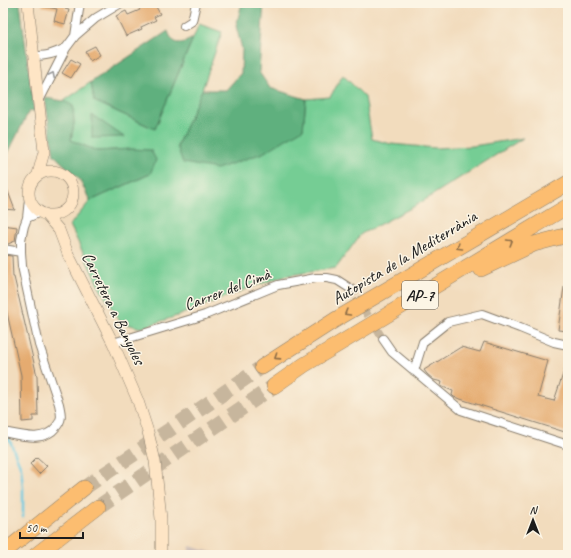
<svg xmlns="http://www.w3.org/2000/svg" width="571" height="558" font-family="Caveat,sans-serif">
  <rect width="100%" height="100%" fill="#fcf5e5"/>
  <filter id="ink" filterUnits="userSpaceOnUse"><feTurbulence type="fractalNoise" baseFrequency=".025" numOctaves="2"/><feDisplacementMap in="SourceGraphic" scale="8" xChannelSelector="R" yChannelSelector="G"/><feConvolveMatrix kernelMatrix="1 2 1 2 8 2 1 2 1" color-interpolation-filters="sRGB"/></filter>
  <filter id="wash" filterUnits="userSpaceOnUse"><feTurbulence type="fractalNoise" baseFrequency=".012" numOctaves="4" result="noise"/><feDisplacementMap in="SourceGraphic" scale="16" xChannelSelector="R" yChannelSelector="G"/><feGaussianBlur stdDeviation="0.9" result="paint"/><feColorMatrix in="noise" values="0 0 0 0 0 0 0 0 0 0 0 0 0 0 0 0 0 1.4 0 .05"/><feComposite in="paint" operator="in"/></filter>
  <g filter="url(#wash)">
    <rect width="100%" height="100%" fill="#f2dcbd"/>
    <!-- industrial -->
    <path fill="#cfc1ba" d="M 190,546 L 222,555 L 189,555 Z"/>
    <!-- green -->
    <path fill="#74cd94" stroke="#487458" d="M 199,24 L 222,32 L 202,90 L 177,146 L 303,129 L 306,99 L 330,97 L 343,75 L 365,97 L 372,139 L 391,144 L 436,148 L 473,146 L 523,138 L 415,206 L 361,234 L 336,268 L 284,276 L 249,288 L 177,316 L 141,328 L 120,322 L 99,287 L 70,225 L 90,201 L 150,174 L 132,149 L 97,151 L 71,140 L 74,123 L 73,106 L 64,101 L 91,82 L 94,101 L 155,129 Z"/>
    <!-- forest -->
    <path fill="#5fb07e" stroke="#3e664d" d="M 3,3 L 20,3 L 34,111 L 29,111 L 3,163 Z
      M 242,3 L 264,3 L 259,72 L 270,88 L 306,99 L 303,129 L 263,153 L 217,169 L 183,163 L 177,146 L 202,90 L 226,90 L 241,73 L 242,49 L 236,26 Z
      M 168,31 C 173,46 181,45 193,38 L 155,129 L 94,101 L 91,82 Z
      M 45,98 L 64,101 L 73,106 L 74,123 L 71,140 L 97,151 L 132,149 L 151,150 L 156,160 L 150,174 L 90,201 L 80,180 L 54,155 Z
      M 92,115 L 124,137 L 92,138 Z"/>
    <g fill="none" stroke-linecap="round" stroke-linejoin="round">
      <!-- stream -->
      <path stroke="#63c7e0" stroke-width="2.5" d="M 3,424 L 21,468 L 23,488 L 23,517"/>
    </g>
    <g id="blocks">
      <!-- building -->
      <path fill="#e5ab70" d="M 43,3 L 67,3 L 65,9 L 69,10 L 65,24 L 54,21 L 57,9 L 42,6 Z
        M 136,3 L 154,3 L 160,14 L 154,17 L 156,20 L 141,27 L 142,29 L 126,36 L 116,16 L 126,11 L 128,15 L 140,10 Z
        M 95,46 L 100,55 L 90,61 L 85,51 Z
        M 71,59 L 80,64 L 71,78 L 62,73 Z
        M 3,181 L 4,181 L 15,210 L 3,209 Z
        M 3,225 L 17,227 L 15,241 L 8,244 L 3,244 Z
        M 3,255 L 12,256 L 13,277 L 14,277 L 37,376 L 38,416 L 33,416 L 33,421 L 22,422 L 21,375 L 3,295 Z
        M 564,287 L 568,287 L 568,331 L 558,330 Z
        M 484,342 L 548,361 L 538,397 L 554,401 L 567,362 L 568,362 L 568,433 L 454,397 L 452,395 L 453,391 L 443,387 L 441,386 L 442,382 L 434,380 L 427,374 L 424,370 L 461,347 L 480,352 Z
        M 37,457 L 47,466 L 39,474 L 30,464 Z"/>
    </g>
  </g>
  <g filter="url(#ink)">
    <use href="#blocks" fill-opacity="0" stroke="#877c6c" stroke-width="1"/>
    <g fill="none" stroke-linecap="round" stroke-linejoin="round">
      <!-- street-tunnel -->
      <path stroke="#c7b69d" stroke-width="8" stroke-dasharray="8 4" stroke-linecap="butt" d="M 351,289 L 383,339"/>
      <!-- highway-tunnel -->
      <path stroke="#c7b69d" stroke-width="15" stroke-dasharray="15 8" stroke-linecap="butt" d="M 84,488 L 262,367
        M 98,507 L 274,386"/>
      <!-- street casing -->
      <g stroke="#877c6c" stroke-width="10">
        <path id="street" d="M 184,26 L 192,21 L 196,3
          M 75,36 L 80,3
          M 33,56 C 48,56 53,54 66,48
          M 39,101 L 66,48 L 75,36 L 96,18 L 121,3
          M 27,218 L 40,212
          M 3,249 L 21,252
          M 383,339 L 392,352 L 461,410 L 568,445
          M 113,343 L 205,315 L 278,285 L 316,278 L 327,278 L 337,280 L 351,289
          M 414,371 L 423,342 L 448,322 L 482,314 L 520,328 L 554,342 L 568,345
          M 3,432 C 20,435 44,443 56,427 C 63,419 61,414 59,404 L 39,345 L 25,280 L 22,266 L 21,252 L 21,240 L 24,226 L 27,218 L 29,199"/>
      </g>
      <!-- secondary casing -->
      <g stroke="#877c6c" stroke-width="12">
        <path id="secondary" d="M 28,3 L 44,152 L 38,174
          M29 193a22 22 0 1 1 44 0a22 22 0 1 1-44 0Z
          M 45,214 L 59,230 L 68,254 L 113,343 L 138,401 L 148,432 L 155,461 L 158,489 L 161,519 L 161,555"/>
      </g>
      <!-- highway casing -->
      <g stroke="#877c6c" stroke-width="16">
        <path id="highway" d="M 481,269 L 534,244 L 568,235
          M 262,367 L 335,320 L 568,183
          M 274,386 L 304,365 L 568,206
          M 3,553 L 84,488
          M 36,555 L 98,507"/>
      </g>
      <!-- street -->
      <use href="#street" stroke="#fff" stroke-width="8"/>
      <!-- secondary -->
      <use href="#secondary" stroke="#fee5c5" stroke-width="11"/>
      <!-- highway -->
      <use href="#highway" stroke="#fcbd6f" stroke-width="15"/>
    </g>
    <!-- one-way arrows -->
    <defs><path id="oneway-chevron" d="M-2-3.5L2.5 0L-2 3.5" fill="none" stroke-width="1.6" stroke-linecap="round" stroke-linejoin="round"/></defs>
    <use stroke="#999" href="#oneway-chevron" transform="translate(52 75) rotate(-63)"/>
    <g stroke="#8c6c46">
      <use href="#oneway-chevron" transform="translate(510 242) rotate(-31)"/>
      <use href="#oneway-chevron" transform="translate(459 247) rotate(149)"/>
      <use href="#oneway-chevron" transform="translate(347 313) rotate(150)"/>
      <use href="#oneway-chevron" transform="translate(277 357) rotate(147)"/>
    </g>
  </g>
  <g text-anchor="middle" stroke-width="3" stroke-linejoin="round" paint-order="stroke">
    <!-- shield labels -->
    <rect fill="#fcf5e5" stroke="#5f5d58" stroke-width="1" x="402" y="281" width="36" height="28" rx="3"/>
    <g font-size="16" font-weight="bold" fill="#1c1c1c">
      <text x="420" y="301">AP-7</text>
    </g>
    <!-- street labels -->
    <g font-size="17" fill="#1c1c1c" stroke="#fcf5e5">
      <text transform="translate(404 257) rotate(-31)" y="6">Autopista de la Mediterrània</text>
      <text transform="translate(227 289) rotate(-21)" y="6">Carrer del Cimà</text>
      <text transform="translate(114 308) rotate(64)" y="6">Carretera a Banyoles</text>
    </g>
  </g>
  <!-- margin -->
  <rect width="571" height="558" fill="none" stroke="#fcf5e5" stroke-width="16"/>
  <!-- north arrow -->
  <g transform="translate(533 520)" stroke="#fcf5e5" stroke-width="3" paint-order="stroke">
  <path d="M0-3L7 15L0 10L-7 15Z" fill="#1c1c1c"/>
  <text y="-6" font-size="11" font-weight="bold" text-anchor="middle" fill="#1c1c1c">N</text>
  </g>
  <!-- scale -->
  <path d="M20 532v6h63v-6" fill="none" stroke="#1c1c1c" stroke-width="2"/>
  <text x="26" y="532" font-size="12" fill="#1c1c1c" stroke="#fcf5e5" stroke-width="3" paint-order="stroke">50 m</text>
</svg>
